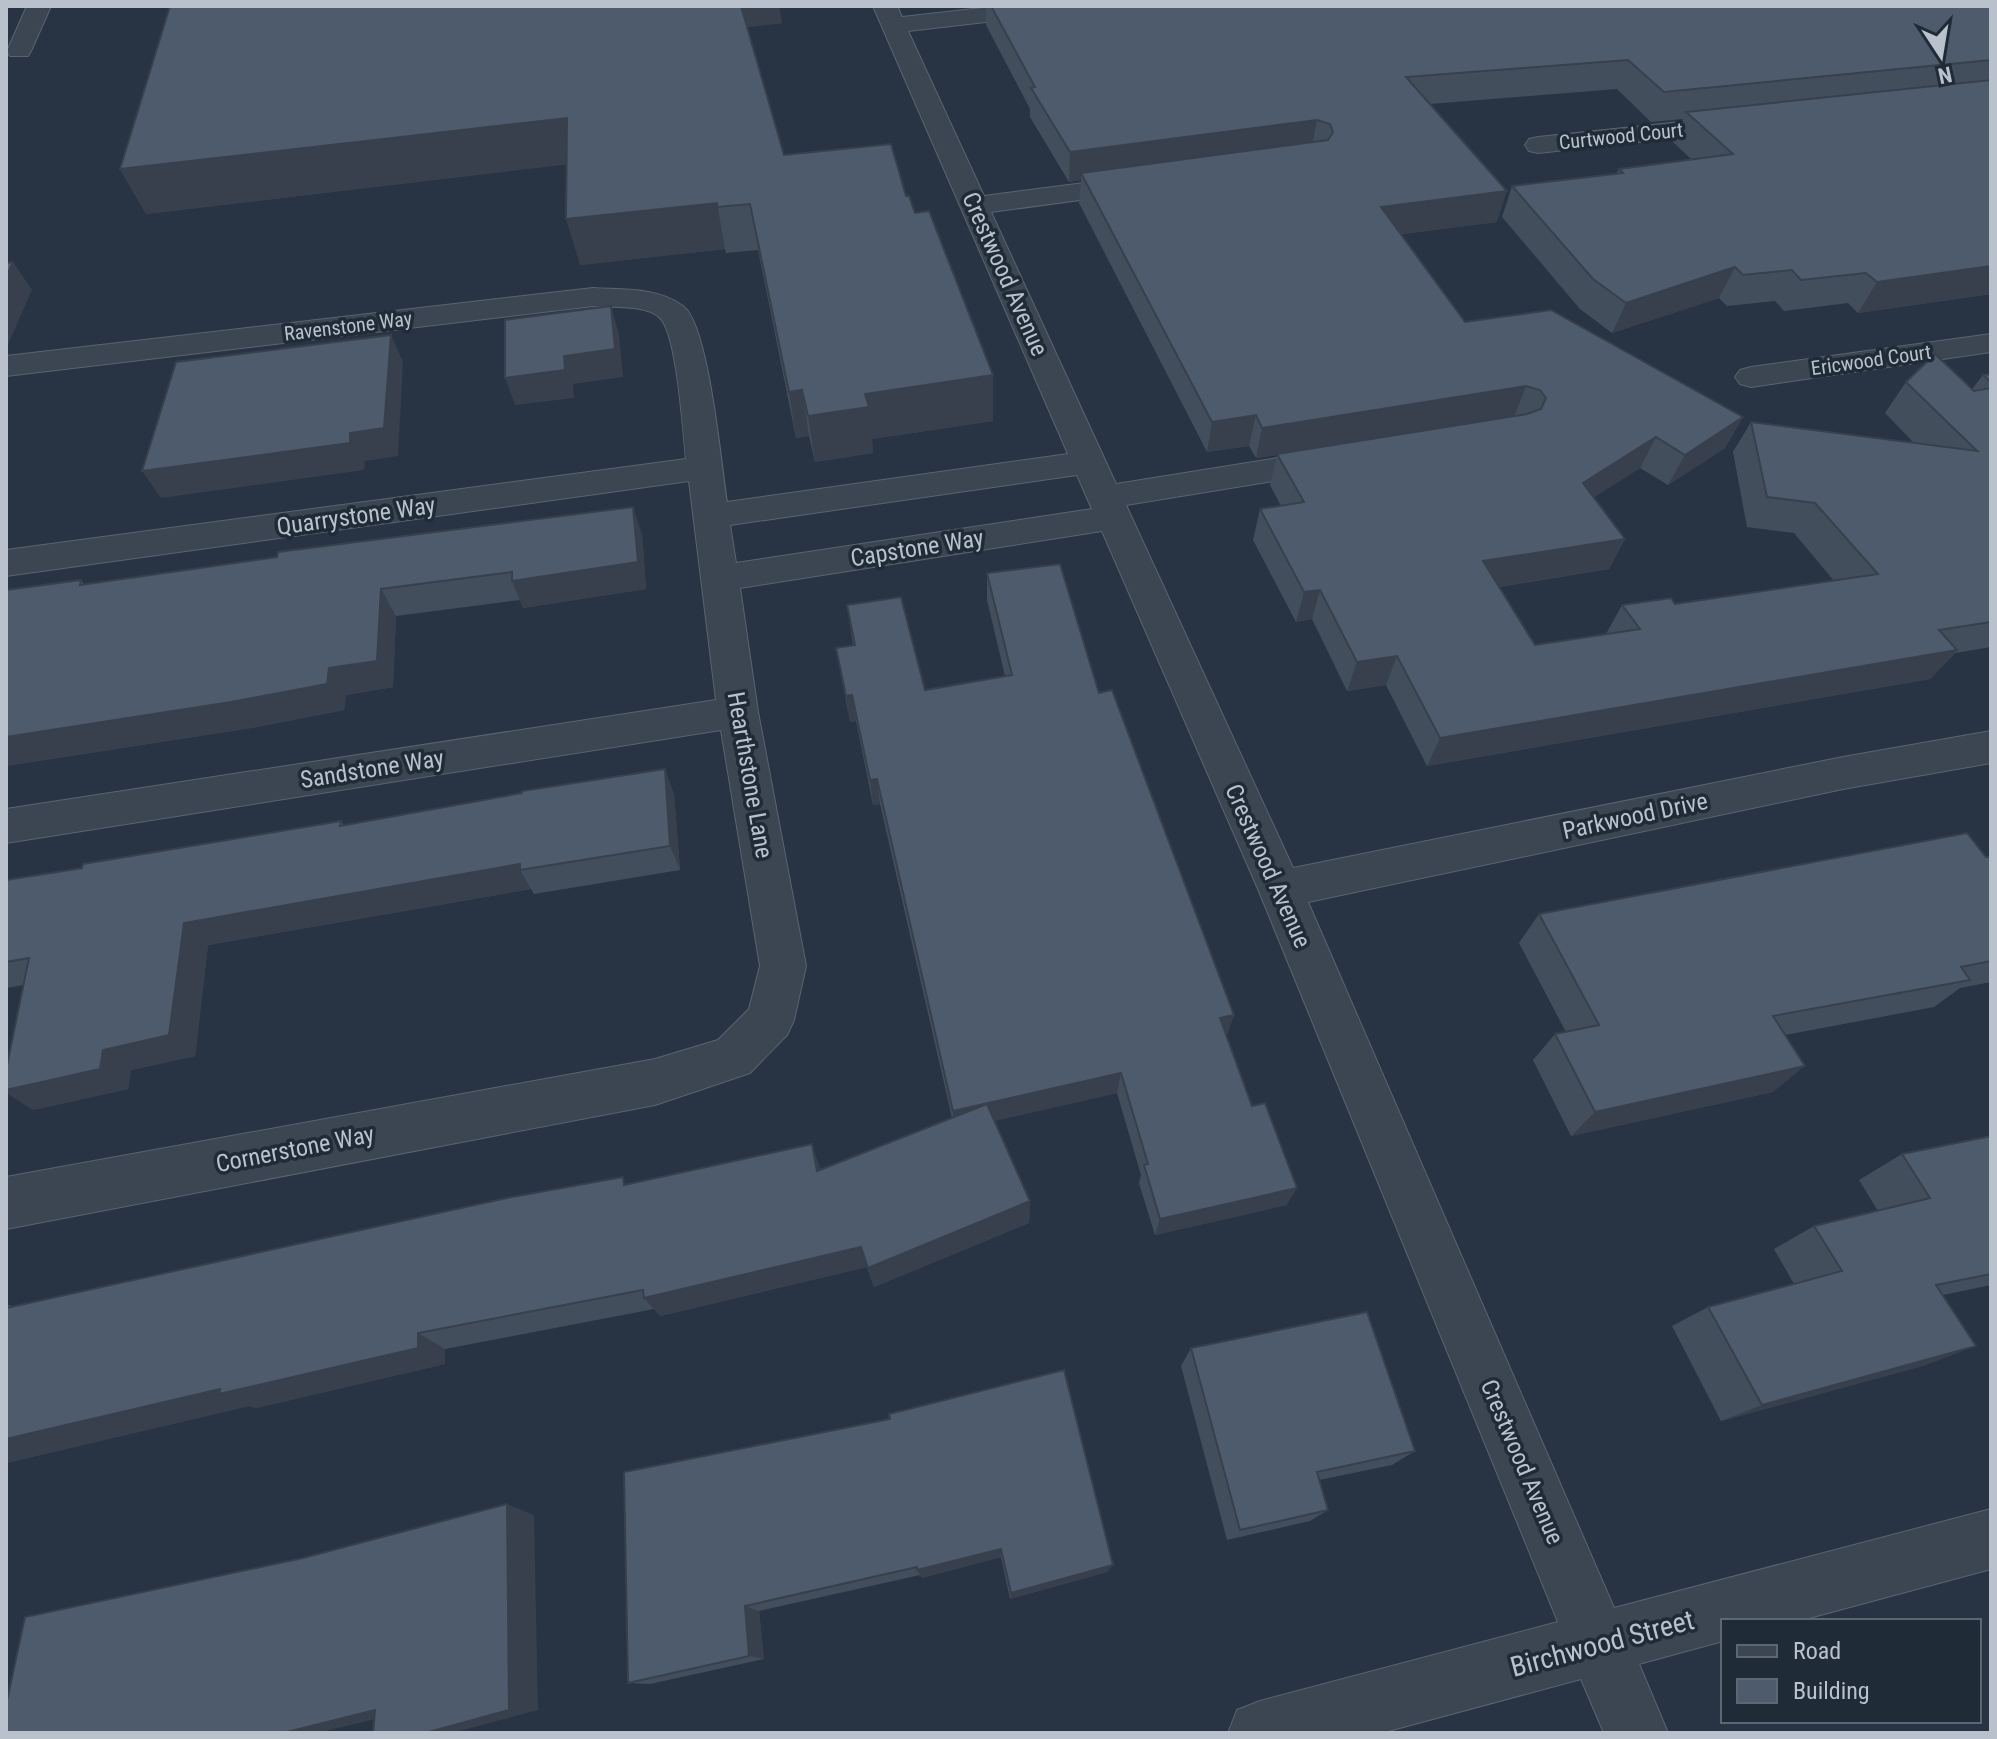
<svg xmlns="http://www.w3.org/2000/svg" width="1997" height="1739" font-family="'Roboto Condensed',sans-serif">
  <rect width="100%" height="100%" fill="#283443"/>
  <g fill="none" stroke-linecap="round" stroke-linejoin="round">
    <!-- minor casing -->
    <g stroke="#5a6470" stroke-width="2">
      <path id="minor" d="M 27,6 L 51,6 L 31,51 L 28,56 L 10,56 L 7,51 Z
        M 873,6 L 897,6 L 902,17 L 1000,6 L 1074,6 L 1070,11 L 1062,13 L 908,31 L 984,196 L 1139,176 L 1149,178 L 1153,184 L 1149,190 L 1139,192 L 991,212 L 1116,484 L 1334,449 L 1346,452 L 1351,460 L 1346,468 L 1334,471 L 1126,505 L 1293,868 L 1843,757 L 1991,731 L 1991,763 L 1843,789 L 1308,902 L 1614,1608 L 1991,1509 L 1991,1569 L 1798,1621 L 1723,1621 L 1723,1641 L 1639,1664 L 1668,1733 L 1604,1733 L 1581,1679 L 1381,1733 L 1228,1733 L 1237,1710 L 1260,1701 L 1558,1622 L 1258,889 L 1102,531 L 740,588 L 758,712 L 806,966 L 794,1020 L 787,1035 L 750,1073 L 655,1105 L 6,1229 L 6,1177 L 655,1059 L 718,1040 L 749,1009 L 760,966 L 721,730 L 6,843 L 6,809 L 716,700 L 689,481 L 6,576 L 6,550 L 686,459 C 683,432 677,334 660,318 C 646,304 612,308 593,306 L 6,376 L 6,356 L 593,288 C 622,290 658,287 683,306 C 709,325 721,465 727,502 L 1068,454 ZM 1077,475 L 1092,509 L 736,563 L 730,525 Z
        M 1738,116 L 1747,118 L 1751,124 L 1747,130 L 1538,153 L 1529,151 L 1525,145 L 1529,139 L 1538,137 Z
        M 1991,334 L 1991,352 L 1751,387 L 1740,384 L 1735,377 L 1740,370 L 1751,367 Z"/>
    </g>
    <!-- minor -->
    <use href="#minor" fill="#3c4653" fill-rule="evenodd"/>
  </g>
  <!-- wall -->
  <path fill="#434e5d" d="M 170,6 L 779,6 L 782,23 L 747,27 L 784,155 L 906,196 L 993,421 L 872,439 L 873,453 L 815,462 L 809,436 L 796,438 L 758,250 L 726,253 L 725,249 L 580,265 L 567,164 L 146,214 L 120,169 Z
    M 986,6 L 1991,6 L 1991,294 L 1858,313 L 1848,303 L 1784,311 L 1775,301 L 1727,306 L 1719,298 L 1612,333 L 1580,309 L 1502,217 L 1512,186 L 1616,174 L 1619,169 L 1691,159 L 1673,142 L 1683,119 L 1651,122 L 1617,89 L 1430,104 L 1497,222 L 1401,234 L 1465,322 L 1743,417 L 1725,448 L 1668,485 L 1640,468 L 1594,497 L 1625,539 L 1609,569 L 1499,587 L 1535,645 L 1606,634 L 1622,605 L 1675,604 L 1834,581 L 1794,533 L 1747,527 L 1733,452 L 1751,422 L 1914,443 L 1885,413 L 1906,382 L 1972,389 L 1983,375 L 1991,374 L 1991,647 L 1955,653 L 1930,679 L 1427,766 L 1386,685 L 1347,691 L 1312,619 L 1296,622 L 1253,540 L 1260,509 L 1281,506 L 1270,485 L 1277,455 L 1256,458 L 1249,446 L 1207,452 L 1079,203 L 1081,180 L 1069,182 L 1030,117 L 1030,109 L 986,25 Z
    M 642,534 L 646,589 L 523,608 L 520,600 L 396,616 L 393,687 L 346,695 L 344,710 L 251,728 L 6,766 L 81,580 L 85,585 Z
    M 987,573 L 1099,693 L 1234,1015 L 1226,1036 L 1287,1205 L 1155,1235 L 1139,1183 L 1141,1175 L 1117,1093 L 994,1121 L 1030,1201 L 1029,1223 L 874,1287 L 867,1267 L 660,1316 L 654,1309 L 445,1349 L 445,1364 L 256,1408 L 249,1406 L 6,1463 L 6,1304 L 12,1306 L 628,1184 L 821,1169 L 952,1118 L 880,804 L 873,805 L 856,721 L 850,722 L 836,648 L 853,645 L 847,605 L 925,690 L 1005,676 L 987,600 Z
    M 674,794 L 680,870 L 534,894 L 531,889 L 208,945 L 195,1056 L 131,1070 L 128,1089 L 33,1110 L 24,985 L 6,988 L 6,880 L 82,868 L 341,821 L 344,826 Z
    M 1991,857 L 1991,982 L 1960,988 L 1934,1007 L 1785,1035 L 1773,1092 L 1571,1136 L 1533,1060 L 1555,1034 L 1566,1032 L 1519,943 L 1539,914 Z
    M 1991,1136 L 1991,1285 L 1943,1295 L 1926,1365 L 1721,1421 L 1672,1326 L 1708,1307 L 1794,1284 L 1774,1249 L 1814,1226 L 1878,1211 L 1859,1180 L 1902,1154 Z
    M 1191,1348 L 1415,1451 L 1392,1465 L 1319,1480 L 1328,1510 L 1310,1521 L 1227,1540 L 1181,1366 Z
    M 624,1472 L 1113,1565 L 1107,1572 L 1010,1599 L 1001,1557 L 922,1578 L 920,1575 L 759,1611 L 764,1659 L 650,1684 L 628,1683 Z"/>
  <!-- shaded-wall -->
  <path fill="#37404c" d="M 738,6 L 779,6 L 782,23 L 742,28 Z
    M 567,118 L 579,163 L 146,214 L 120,169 Z
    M 1317,120 L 1311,150 L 1081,173 L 1081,180 L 1069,182 L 1070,152 Z
    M 1507,191 L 1497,222 L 1374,238 L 1381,207 Z
    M 717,203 L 725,249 L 580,265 L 566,219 Z
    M 13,262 L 32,290 L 6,349 L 6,278 Z
    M 1991,266 L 1991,294 L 1858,313 L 1877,282 Z
    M 1735,267 L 1719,298 L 1612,333 L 1626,303 Z
    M 611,306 L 619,334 L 623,377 L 573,384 L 574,398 L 515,405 L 505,378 L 564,356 Z
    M 391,335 L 403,362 L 398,456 L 365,461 L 364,470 L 161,498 L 142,471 L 350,433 Z
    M 993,375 L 993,421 L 872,439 L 873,453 L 815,462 L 808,416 L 865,394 Z
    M 1526,386 L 1514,417 L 1256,458 L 1262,428 Z
    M 802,390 L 809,436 L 796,438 L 789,392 Z
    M 1256,415 L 1249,446 L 1207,452 L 1212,422 Z
    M 1743,417 L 1725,448 L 1668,485 L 1685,455 Z
    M 1656,437 L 1640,468 L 1568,514 L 1583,483 Z
    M 633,507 L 642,534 L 646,589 L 523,608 L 512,581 Z
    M 1625,539 L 1609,569 L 1470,591 L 1483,561 Z
    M 381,589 L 396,616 L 393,687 L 346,695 L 344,710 L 251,728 L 6,766 L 6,737 L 329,668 Z
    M 1320,590 L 1312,619 L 1296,622 L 1304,592 Z
    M 1957,650 L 1930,679 L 1427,766 L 1440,738 Z
    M 1397,656 L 1386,685 L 1347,691 L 1357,662 Z
    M 852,695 L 856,721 L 850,722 L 846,696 Z
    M 665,769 L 674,794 L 680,870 L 670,846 Z
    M 877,779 L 880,804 L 873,805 L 870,780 Z
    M 520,864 L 520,870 L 531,889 L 208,945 L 195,1056 L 131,1070 L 128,1089 L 33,1110 L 6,1093 L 6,1090 L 103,1050 L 184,923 Z
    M 1234,1015 L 1227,1036 L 1213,1039 L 1220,1018 Z
    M 1805,1066 L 1773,1092 L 1571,1136 L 1595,1112 Z
    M 1121,1073 L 1117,1093 L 954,1130 L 953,1111 Z
    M 812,1144 L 820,1168 L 825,1194 L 817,1171 Z
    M 1297,1188 L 1287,1205 L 1155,1235 L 1160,1219 Z
    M 1030,1201 L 1029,1223 L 874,1287 L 868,1268 Z
    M 861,1247 L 867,1267 L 660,1316 L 644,1298 Z
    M 418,1333 L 445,1349 L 445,1364 L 256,1408 L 249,1406 L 6,1463 L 6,1439 Z
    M 1976,1346 L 1926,1365 L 1721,1421 L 1762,1405 Z
    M 507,1504 L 534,1515 L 538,1710 L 452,1733 L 425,1733 Z
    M 1001,1549 L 1001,1557 L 922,1578 L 917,1570 Z
    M 1113,1565 L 1107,1572 L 1010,1599 L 1011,1593 Z
    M 745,1606 L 759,1611 L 764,1659 L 749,1656 Z
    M 375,1710 L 412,1710 L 318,1733 L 283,1733 Z"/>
  <!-- building -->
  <path fill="#4e5b6c" stroke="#37404c" stroke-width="2" d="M 170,6 L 741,6 L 784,155 L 891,144 L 906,196 L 909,196 L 915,213 L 929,211 L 993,375 L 865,394 L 869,407 L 808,416 L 802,390 L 789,392 L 750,204 L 717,207 L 717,203 L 566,219 L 567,118 L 120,169 Z
    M 991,6 L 1991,6 L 1991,60 L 1664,92 L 1628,60 L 1406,77 L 1507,191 L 1381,207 L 1465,322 L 1551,310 L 1743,417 L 1685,455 L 1656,437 L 1583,483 L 1625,539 L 1483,561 L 1535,645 L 1640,629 L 1622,605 L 1671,598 L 1675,604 L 1878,574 L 1815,503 L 1767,497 L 1751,422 L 1977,451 L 1906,382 L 1935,354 L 1974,391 L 1991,388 L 1991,622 L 1939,630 L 1957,650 L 1440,738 L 1397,656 L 1357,662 L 1320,590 L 1304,592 L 1260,509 L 1304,502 L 1277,454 L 1527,414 L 1541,409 L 1546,398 L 1540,390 L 1526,386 L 1262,428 L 1256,415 L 1212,422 L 1081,173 L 1328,140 L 1333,132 L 1330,124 L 1317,120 L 1070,152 L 1031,88 L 1035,87 Z
    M 1991,80 L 1991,266 L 1877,282 L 1866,273 L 1801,280 L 1792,270 L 1743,275 L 1735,267 L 1626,303 L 1593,279 L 1512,186 L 1623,173 L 1619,169 L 1733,154 L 1686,112 Z
    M 13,262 L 6,278 L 6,263 Z
    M 611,306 L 615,349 L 564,356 L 565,370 L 505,378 L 505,320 Z
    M 391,335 L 384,428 L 350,433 L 350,443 L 142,471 L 176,362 Z
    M 1991,374 L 1991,382 L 1983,375 Z
    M 633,507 L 638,562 L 512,581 L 512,572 L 381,589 L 377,661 L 329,668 L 327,684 L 231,702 L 6,737 L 6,590 L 81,580 L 80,585 L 277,557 L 278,552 Z
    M 1060,564 L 1099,693 L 1112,690 L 1234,1015 L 1220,1018 L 1252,1106 L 1265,1103 L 1297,1188 L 1160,1219 L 1144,1165 L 1148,1164 L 1121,1073 L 953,1111 L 877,779 L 870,780 L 852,695 L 846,696 L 836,648 L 855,645 L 847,605 L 901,597 L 925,690 L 1012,675 L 987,573 Z
    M 665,769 L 670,846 L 520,870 L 520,864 L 184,923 L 169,1035 L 103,1050 L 100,1069 L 6,1090 L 6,1070 L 29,958 L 6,962 L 6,880 L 82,868 L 83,864 L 341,821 L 340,826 L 522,793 L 522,791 Z
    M 1967,833 L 1986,857 L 1991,857 L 1991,961 L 1961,967 L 1970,980 L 1773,1016 L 1805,1066 L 1595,1112 L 1555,1034 L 1599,1025 L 1539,914 Z
    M 987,1104 L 1030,1201 L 868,1268 L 861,1247 L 644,1298 L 643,1290 L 418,1333 L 418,1348 L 219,1394 L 220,1389 L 6,1439 L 6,1308 L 507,1198 L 623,1177 L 624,1185 L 812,1144 L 817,1171 Z
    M 1991,1136 L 1991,1274 L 1936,1285 L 1976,1346 L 1762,1405 L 1708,1307 L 1842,1271 L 1814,1226 L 1930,1198 L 1902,1154 Z
    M 1367,1312 L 1415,1451 L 1317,1472 L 1328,1510 L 1240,1530 L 1191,1348 Z
    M 1064,1370 L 1113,1565 L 1011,1593 L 1001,1549 L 917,1570 L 917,1567 L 745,1606 L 749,1656 L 628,1683 L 624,1472 L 890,1419 L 889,1414 Z
    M 507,1504 L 509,1710 L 425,1733 L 373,1733 L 375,1710 L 283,1733 L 6,1733 L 6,1705 L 25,1617 L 303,1558 Z"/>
  <g text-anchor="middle" stroke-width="7" stroke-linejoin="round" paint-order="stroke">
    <!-- far-street labels -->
    <g font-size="20" fill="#b9c1cc" stroke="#202b38">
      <text transform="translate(1621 136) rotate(-6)" y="7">Curtwood Court</text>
      <text transform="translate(348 326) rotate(-7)" y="7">Ravenstone Way</text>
      <text transform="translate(1871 360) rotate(-8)" y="7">Ericwood Court</text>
    </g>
    <!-- street labels -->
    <g font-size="24" fill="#b9c1cc" stroke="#202b38">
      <text transform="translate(1005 274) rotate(66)" y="8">Crestwood Avenue</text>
      <text transform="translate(356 516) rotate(-8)" y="8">Quarrystone Way</text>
      <text transform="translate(917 548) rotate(-9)" y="8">Capstone Way</text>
      <text transform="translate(372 769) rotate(-9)" y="8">Sandstone Way</text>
      <text transform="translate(750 775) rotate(80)" y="8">Hearthstone Lane</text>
      <text transform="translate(1635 816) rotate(-12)" y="8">Parkwood Drive</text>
      <text transform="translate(1268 866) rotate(66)" y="8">Crestwood Avenue</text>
      <text transform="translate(295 1149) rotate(-11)" y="8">Cornerstone Way</text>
      <text transform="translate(1522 1462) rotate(67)" y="8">Crestwood Avenue</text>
    </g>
    <!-- near-street labels -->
    <g font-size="28" fill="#b9c1cc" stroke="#202b38">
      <text transform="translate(1602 1643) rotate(-15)" y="10">Birchwood Street</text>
    </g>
  </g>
  <!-- border -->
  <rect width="1997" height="1739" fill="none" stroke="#b9c1cc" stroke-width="16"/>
  <!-- legend -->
  <rect x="1721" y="1619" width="260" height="104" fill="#202b38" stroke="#5d6773" stroke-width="2"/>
  <rect x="1737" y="1645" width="40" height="12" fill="#3c4653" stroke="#5d6773" stroke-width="2"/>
  <text x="1793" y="1659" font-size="24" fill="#b9c1cc">Road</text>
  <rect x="1737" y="1679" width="40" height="24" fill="#4e5b6c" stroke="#5d6773" stroke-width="2"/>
  <text x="1793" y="1699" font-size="24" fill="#b9c1cc">Building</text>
  <!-- north arrow -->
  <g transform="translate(1941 56) rotate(168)" stroke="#202b38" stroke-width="6" paint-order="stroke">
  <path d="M0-6L14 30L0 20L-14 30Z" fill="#b9c1cc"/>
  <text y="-12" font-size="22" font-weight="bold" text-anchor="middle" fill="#b9c1cc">N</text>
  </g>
</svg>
